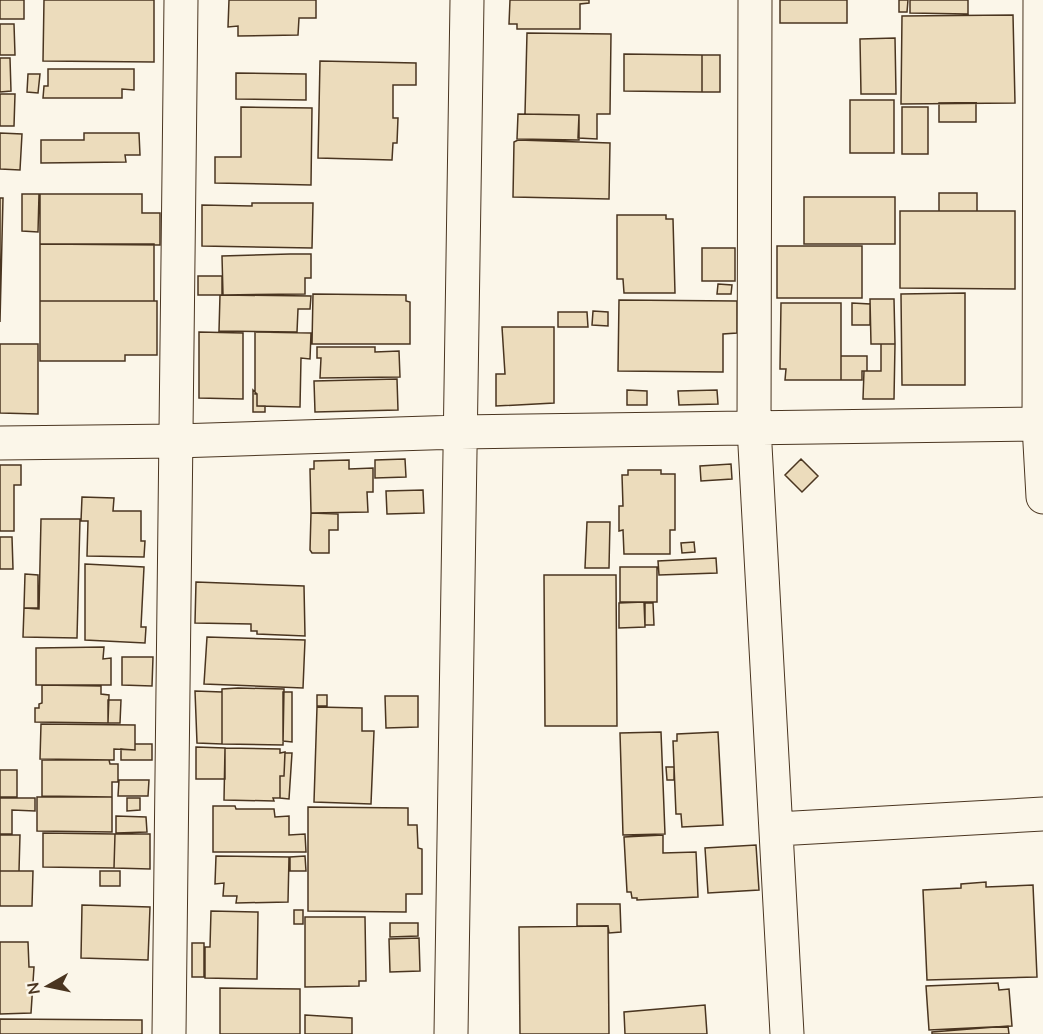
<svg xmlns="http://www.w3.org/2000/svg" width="1043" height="1034" font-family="Mulish,sans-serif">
  <rect width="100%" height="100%" fill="#fbf6e9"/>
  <!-- building -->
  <path fill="#ecdcbc" stroke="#4a3520" stroke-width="1.5" d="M 0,0 L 24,0 L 24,19 L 0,19 Z
    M 44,0 L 154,0 L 154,62 L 43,61 Z
    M 229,0 L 316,0 L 316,18 L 299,18 L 298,35 L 238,36 L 238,26 L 228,27 Z
    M 510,0 L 589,0 L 589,3 L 580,4 L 580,29 L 517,29 L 517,24 L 509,24 Z
    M 780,0 L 847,0 L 847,23 L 780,23 Z
    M 899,0 L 908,0 L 907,12 L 899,12 Z
    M 910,0 L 968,0 L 968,14 L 910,13 Z
    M 1013,15 L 1015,103 L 901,104 L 902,16 Z
    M 0,24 L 14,24 L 15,55 L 0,55 Z
    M 527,33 L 611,34 L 610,114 L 597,114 L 597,139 L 578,138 L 579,115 L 525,114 Z
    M 895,38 L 896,94 L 861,94 L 860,39 Z
    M 624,54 L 702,55 L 702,92 L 624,91 Z
    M 702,55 L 720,55 L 720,92 L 702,92 Z
    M 0,58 L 10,58 L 11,91 L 0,92 Z
    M 320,61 L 416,63 L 416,85 L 393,85 L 393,118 L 398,118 L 397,143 L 393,143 L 392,160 L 318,158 Z
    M 48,69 L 134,69 L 134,90 L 122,89 L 122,98 L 43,98 L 44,86 L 48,86 Z
    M 236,73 L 306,74 L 306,100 L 236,99 Z
    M 28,74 L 40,74 L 38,93 L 27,92 Z
    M 0,94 L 15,94 L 14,126 L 0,126 Z
    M 850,100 L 894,100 L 894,153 L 850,153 Z
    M 939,103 L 976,103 L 976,122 L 939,122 Z
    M 241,107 L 312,108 L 311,185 L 215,183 L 215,157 L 241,157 Z
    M 902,107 L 928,107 L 928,154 L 902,154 Z
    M 518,114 L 579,115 L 579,140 L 517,139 Z
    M 0,133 L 22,134 L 20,170 L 0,169 Z
    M 84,133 L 139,133 L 140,155 L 125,155 L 126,162 L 41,163 L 41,140 L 84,140 Z
    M 518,140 L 610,143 L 609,199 L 513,197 L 514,142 Z
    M 939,193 L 977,193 L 977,211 L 939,211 Z
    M 22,194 L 39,194 L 38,232 L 22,231 Z
    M 40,194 L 142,194 L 142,213 L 160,213 L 160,245 L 40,244 Z
    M 804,197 L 895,197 L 895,244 L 804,244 Z
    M 0,198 L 3,198 L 0,322 Z
    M 252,203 L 313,203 L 312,248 L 202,246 L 202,205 L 252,206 Z
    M 900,211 L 1015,211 L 1015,289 L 900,288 Z
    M 617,215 L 666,215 L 666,219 L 673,219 L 675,293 L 624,293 L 623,279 L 617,279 Z
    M 40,244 L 154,244 L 154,301 L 40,301 Z
    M 777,246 L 862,246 L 862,298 L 777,298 Z
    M 702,248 L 735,248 L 735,281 L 702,281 Z
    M 290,254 L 311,254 L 311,278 L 305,278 L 305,294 L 223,295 L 222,256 Z
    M 198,276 L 222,276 L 222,295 L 198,295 Z
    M 718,284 L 732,285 L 731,294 L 717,294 Z
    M 965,293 L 965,385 L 902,385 L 901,294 Z
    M 313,294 L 406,295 L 406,301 L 410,302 L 410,344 L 312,344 Z
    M 220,295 L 311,296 L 310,309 L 298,309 L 297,332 L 219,331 Z
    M 870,299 L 894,299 L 895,344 L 871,344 Z
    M 619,300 L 737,301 L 737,333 L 723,334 L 723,372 L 618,371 Z
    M 40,301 L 157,301 L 157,355 L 125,355 L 125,361 L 40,361 Z
    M 781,303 L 841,303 L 841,380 L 785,380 L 786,369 L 780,369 Z
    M 852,303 L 870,304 L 870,325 L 852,325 Z
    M 593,311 L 608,312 L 608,326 L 592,325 Z
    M 558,312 L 587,312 L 588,327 L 558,327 Z
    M 502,327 L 554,327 L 554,403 L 496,406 L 496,374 L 505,374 Z
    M 199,332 L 243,333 L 243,399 L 199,398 Z
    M 255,332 L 311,333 L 310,359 L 301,358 L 300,407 L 257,406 L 257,394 L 255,394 Z
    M 0,344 L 38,344 L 38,414 L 0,413 Z
    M 881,344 L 895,344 L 894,399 L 863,399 L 864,371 L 881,371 Z
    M 317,347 L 375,347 L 375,352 L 399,351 L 400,377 L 320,378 L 321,358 L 317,358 Z
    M 841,356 L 867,356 L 867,371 L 862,371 L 862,380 L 841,380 Z
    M 397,379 L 398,410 L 315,412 L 314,381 Z
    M 253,390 L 257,394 L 257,406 L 265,406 L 265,412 L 253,412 Z
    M 627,390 L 647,391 L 647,405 L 627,405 Z
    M 717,390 L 718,404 L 679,405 L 678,391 Z
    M 405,459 L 406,477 L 375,478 L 375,460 Z
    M 801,459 L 818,476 L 802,492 L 785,475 Z
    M 349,460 L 349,469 L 373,468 L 373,492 L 367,492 L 368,512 L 311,513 L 310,469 L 314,469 L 314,461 Z
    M 731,464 L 732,479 L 701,481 L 700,466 Z
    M 0,465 L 21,465 L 21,485 L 14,485 L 14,531 L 0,531 Z
    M 628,470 L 661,470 L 661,474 L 675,474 L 675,530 L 670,530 L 670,554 L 624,554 L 623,530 L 619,531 L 619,506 L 623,506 L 622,475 L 628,475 Z
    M 423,490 L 424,513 L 387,514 L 386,491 Z
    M 82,497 L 114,498 L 113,511 L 141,511 L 141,541 L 145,541 L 144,557 L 87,556 L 88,521 L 81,521 Z
    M 311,513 L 338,514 L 338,530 L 329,530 L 329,553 L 312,553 L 310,550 Z
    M 41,519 L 80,519 L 77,638 L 23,637 L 24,608 L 39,609 Z
    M 587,522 L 610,522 L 609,568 L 585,568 Z
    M 0,537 L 12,537 L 13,569 L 0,569 Z
    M 694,542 L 695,552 L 682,553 L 681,543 Z
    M 716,558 L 717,573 L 659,575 L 658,561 Z
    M 85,564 L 144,567 L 141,627 L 146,627 L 145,643 L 85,640 Z
    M 620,567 L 657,567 L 657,602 L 620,602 Z
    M 25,574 L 38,575 L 38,608 L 24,608 Z
    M 544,575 L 616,575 L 617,726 L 545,726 Z
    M 196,582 L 304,586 L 305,636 L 257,634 L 257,631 L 251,631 L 251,624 L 195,623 Z
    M 644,602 L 645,627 L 619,628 L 619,603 Z
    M 645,603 L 653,603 L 654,625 L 645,625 Z
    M 207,637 L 305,640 L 303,688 L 204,684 Z
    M 104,647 L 103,659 L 111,658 L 111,685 L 36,685 L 36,648 Z
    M 122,657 L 153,657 L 152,686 L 122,685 Z
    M 42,685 L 101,686 L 101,694 L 109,695 L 108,723 L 35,722 L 35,708 L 39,708 L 39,704 L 42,703 Z
    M 238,688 L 284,689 L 283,745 L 222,744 L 222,689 Z
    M 195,691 L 222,692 L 222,744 L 197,743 Z
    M 283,692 L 292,692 L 292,742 L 283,741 Z
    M 317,695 L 327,695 L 327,706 L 317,706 Z
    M 385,696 L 418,696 L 418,727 L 386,728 Z
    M 108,700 L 121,700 L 120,723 L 108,723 Z
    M 317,707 L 362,708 L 362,731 L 374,731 L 371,804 L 314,802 Z
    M 41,724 L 135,725 L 135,750 L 114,749 L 114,760 L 40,759 Z
    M 661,732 L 665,834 L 623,835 L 620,733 Z
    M 718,732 L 723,825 L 682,827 L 681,814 L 676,814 L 673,741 L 677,741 L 677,734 Z
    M 135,744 L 152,744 L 152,760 L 121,760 L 121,749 L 135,750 Z
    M 196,747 L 225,748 L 225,779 L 196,779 Z
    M 225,748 L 280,749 L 280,753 L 285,752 L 284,776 L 280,776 L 280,798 L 273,798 L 274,801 L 224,800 Z
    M 285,753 L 292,753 L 289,799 L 280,798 L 280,776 L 284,776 Z
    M 42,760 L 109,760 L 110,764 L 118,764 L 118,782 L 112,782 L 112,797 L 42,796 Z
    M 666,767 L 674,767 L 674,780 L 667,780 Z
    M 0,770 L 17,770 L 17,797 L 0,797 Z
    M 119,780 L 149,780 L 148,796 L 118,796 Z
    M 37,797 L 112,797 L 112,832 L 37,831 Z
    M 0,798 L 35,798 L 35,811 L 12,810 L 12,834 L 0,834 Z
    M 127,798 L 140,798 L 140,810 L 127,811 Z
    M 213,806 L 235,806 L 236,809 L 274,809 L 275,817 L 289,816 L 289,835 L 305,834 L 306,852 L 213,852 Z
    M 308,807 L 408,808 L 408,825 L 417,825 L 418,848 L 422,849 L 422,894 L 406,894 L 406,912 L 308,911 Z
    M 116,816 L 146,817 L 147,832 L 116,833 Z
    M 43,833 L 115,834 L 114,868 L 43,867 Z
    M 115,834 L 150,834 L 150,869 L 114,868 Z
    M 0,835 L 20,835 L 19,871 L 0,871 Z
    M 663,835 L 663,853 L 696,852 L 698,897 L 637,900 L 637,898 L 632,898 L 631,892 L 627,892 L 624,837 Z
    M 756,845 L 759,890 L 708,893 L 705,848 Z
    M 216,856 L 289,857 L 288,902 L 236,903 L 237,896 L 223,896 L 224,883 L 215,884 Z
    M 305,856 L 306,871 L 290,871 L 290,857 Z
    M 0,871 L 33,871 L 32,906 L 0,906 Z
    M 100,871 L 120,871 L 120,886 L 100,886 Z
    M 986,882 L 986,887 L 1033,885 L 1037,977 L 927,980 L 923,890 L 961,888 L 961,884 Z
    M 577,904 L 620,904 L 621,932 L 609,933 L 608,926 L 577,926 Z
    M 82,905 L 150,907 L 148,960 L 81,958 Z
    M 294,910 L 303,910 L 303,924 L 294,924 Z
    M 211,911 L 258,912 L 257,979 L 205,978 L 205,947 L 210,947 Z
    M 305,917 L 365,917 L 366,981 L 359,981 L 359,986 L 305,987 Z
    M 390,923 L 418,923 L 418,936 L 390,937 Z
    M 608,926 L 609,1034 L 520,1034 L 519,927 Z
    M 419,938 L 420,971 L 390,972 L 389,939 Z
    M 0,942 L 28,942 L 29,967 L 34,967 L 31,1013 L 0,1014 Z
    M 192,943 L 204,943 L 204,977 L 192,977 Z
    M 998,983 L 999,990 L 1009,989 L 1012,1026 L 929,1030 L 926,986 Z
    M 220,988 L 300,989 L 300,1034 L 220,1034 Z
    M 705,1005 L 707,1034 L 625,1034 L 624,1012 Z
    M 305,1015 L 352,1018 L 352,1034 L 305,1034 Z
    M 0,1019 L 142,1020 L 142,1034 L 0,1034 Z
    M 1008,1026 L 1009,1034 L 932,1034 L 932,1032 Z"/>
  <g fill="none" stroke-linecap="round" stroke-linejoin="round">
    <!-- street casing -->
    <g stroke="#4a3520" stroke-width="35">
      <path id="street" d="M 755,0 L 754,427 L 787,1034
        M 1040,0 L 1039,425 L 1043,497
        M 0,443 L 176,441 L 460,432 L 1043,424
        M 777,829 L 1043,814
        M 169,1034 L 181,0
        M 451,1034 L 467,0"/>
    </g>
    <!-- street -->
    <use href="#street" stroke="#fbf6e9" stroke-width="33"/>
  </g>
  <!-- north arrow -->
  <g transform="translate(48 986) rotate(261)" stroke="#fbf6e9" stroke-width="4.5" paint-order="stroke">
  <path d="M0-4.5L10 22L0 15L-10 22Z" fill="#4a3520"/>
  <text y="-9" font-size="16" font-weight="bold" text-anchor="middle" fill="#4a3520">N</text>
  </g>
</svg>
